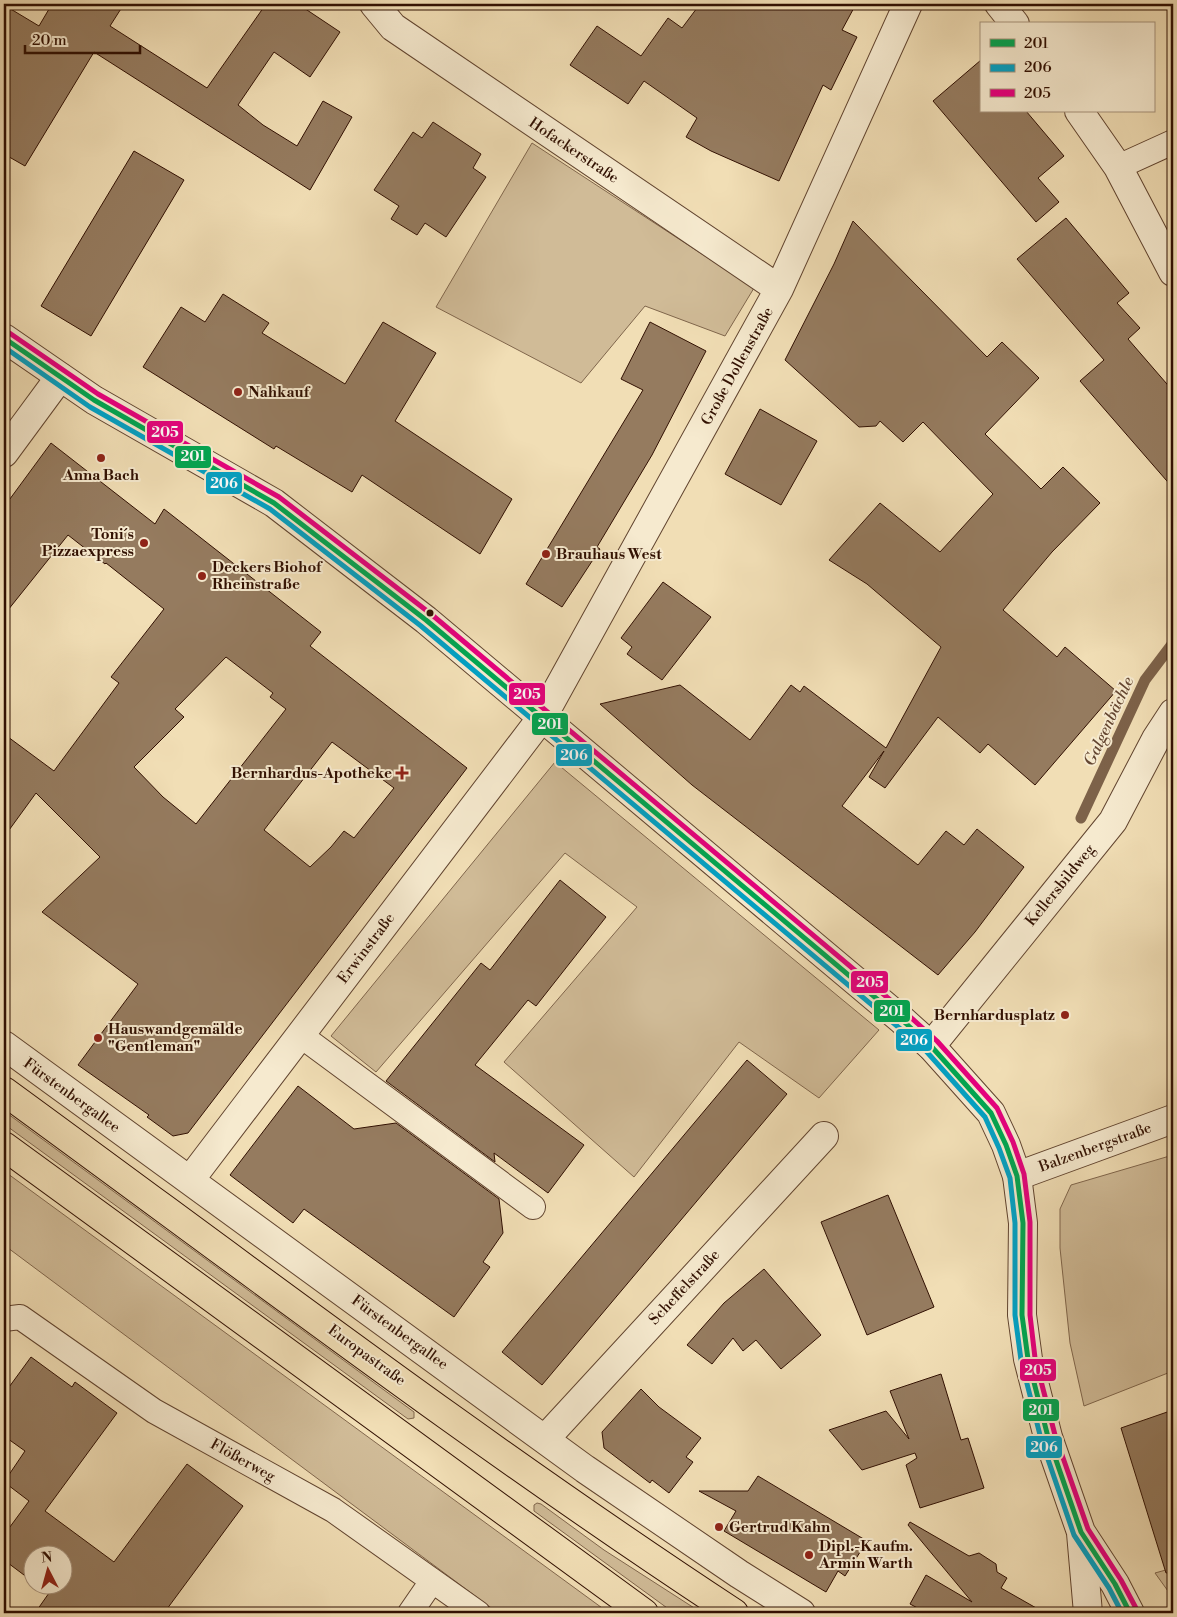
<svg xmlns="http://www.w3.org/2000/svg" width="1177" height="1617" font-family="'Libre Bodoni',serif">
  <rect width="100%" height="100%" fill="#f1deb5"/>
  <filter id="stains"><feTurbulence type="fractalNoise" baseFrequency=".004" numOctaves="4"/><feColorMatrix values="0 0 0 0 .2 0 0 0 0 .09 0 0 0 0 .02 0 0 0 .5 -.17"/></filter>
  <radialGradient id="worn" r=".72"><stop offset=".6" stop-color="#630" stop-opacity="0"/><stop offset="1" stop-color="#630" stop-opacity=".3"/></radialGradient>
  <!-- green -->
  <path fill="#d0bb97" stroke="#80664c" d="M 532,143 L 754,288 L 725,336 L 645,306 L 581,383 L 436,307 Z
    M 555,762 L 879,1030 L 819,1098 L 739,1042 L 634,1177 L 504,1062 L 637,907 L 565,853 L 376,1072 L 331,1036 Z
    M 4,1111 L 414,1412 L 414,1418 L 408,1419 L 4,1124 Z
    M 1173,1155 L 1173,1371 L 1084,1406 L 1070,1343 L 1060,1248 L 1060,1209 L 1071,1185 Z
    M 4,1171 L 609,1613 L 498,1613 L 4,1245 Z
    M 537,1503 L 541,1504 L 604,1550 L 702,1613 L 674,1613 L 534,1511 L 534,1505 Z
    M 1173,1568 L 1173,1598 L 1155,1573 Z"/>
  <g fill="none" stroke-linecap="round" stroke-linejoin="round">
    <!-- stream -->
    <path stroke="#7d6249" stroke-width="11" d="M 1081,818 L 1145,680 L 1173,643"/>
  </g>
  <!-- building -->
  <path fill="#957b5f" stroke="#311002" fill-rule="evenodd" d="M 52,4 L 124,4 L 110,26 L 207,88 L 266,4 L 298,4 L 340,32 L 310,77 L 274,52 L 238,105 L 263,125 L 297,146 L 323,101 L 352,117 L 310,190 L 94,52 L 25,166 L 4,154 L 4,5 L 39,26 Z
    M 700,4 L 856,4 L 842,30 L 857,37 L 831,90 L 823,85 L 779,181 L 711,151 L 686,137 L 697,118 L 644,81 L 628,104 L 570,65 L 597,26 L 641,56 L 668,18 L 682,28 Z
    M 981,60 L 981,111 L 1026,111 L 1064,156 L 1038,178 L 1059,202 L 1036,222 L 933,101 Z
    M 433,122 L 481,154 L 473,168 L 486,177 L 446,237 L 425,223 L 417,235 L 391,219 L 399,206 L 374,190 L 413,132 L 422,138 Z
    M 134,151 L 184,180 L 91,336 L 41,306 Z
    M 1066,218 L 1129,293 L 1117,303 L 1140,328 L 1128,339 L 1173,391 L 1173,488 L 1080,381 L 1104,360 L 1017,259 Z
    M 853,221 L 987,357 L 1002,342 L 1039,378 L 985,434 L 1041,489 L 1063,467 L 1100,503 L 1052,552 L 1003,610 L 1057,657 L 1065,647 L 1116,691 L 1035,785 L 988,744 L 980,753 L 938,717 L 885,788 L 869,777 L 884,751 L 842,806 L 918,865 L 946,831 L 964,845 L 977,829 L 1024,867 L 975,932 L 938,975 L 692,785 L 600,704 L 680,685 L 750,740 L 791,685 L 800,692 L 804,686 L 886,748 L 941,647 L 867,584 L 829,560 L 880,503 L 940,552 L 993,494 L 923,422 L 903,442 L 880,421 L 876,426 L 859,427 L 785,360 L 834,264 Z
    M 223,294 L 269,323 L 262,333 L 345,384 L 383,322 L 436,353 L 395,421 L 512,499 L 480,554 L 362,475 L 352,492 L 276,446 L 274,449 L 143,367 L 181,307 L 205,322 Z
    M 650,322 L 706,351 L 652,455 L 597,547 L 600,549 L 562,607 L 526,584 L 643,390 L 621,379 Z
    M 760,409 L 817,441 L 781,505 L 725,474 Z
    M 51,443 L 155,524 L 164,509 L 321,632 L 310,646 L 467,768 L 188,1133 L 173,1136 L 147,1117 L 149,1115 L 78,1065 L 138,984 L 42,912 L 100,857 L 36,793 L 4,837 L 4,734 L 54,771 L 119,683 L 111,677 L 164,609 L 106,563 L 105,564 L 68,535 L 4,615 L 4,507 ZM 226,657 L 273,693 L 270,697 L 286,709 L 196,824 L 163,797 L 134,767 L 184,717 L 175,709 ZM 332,742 L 394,788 L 354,838 L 344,831 L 331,847 L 310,867 L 264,830 Z
    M 663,582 L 711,617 L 662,680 L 627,654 L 632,647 L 621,638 Z
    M 560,880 L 606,917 L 536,1006 L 528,1000 L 475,1065 L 584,1145 L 548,1193 L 494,1153 L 495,1162 L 386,1081 L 481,963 L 490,970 Z
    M 747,1060 L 787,1094 L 542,1385 L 502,1352 Z
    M 298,1086 L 354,1129 L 396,1123 L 499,1199 L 503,1233 L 483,1262 L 490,1267 L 454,1317 L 304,1209 L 293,1223 L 230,1175 Z
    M 888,1195 L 934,1307 L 867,1335 L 821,1222 Z
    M 764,1269 L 821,1335 L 781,1369 L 756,1340 L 743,1351 L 733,1338 L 712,1364 L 687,1345 L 724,1303 Z
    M 31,1357 L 72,1387 L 75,1382 L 117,1413 L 45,1511 L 114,1562 L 187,1464 L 243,1506 L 164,1613 L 35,1613 L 49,1593 L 37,1584 L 62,1584 L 62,1554 L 32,1554 L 32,1581 L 4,1560 L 4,1535 L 29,1501 L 4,1482 L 25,1451 L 4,1436 L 4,1394 Z
    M 941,1374 L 961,1440 L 968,1438 L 984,1488 L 920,1508 L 906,1465 L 917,1458 L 915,1453 L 862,1470 L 829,1430 L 886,1411 L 909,1439 L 890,1391 Z
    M 641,1389 L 659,1407 L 701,1438 L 686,1457 L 693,1462 L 669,1493 L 652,1480 L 650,1483 L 604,1448 L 602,1432 Z
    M 1173,1410 L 1173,1572 L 1166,1573 L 1121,1428 Z
    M 758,1476 L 867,1541 L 845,1576 L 838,1571 L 826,1592 L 724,1531 L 736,1511 L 699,1491 L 748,1491 Z
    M 910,1522 L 969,1556 L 979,1553 L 996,1564 L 997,1572 L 1007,1578 L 1001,1588 L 1045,1613 L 927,1613 L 910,1604 L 926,1575 L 972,1602 L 908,1525 Z"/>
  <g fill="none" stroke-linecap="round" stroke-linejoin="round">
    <!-- service casing -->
    <g stroke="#61442f" stroke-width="26">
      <path id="service" d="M 1118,167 L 1173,142
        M 300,1035 L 533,1207
        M 4,1319 L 20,1317 L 154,1411 L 333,1510 L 478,1613
        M 410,1613 L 432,1581"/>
    </g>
    <!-- minor casing -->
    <g stroke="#61442f" stroke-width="30">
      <path id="minor" d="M 374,4 L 393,27 L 779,289
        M 999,4 L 1015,24
        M 1079,111 L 1118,167 L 1173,272
        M 4,453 L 60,377
        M 4,1045 L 585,1469 L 739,1574 L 801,1613
        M 931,1046 L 1113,821 L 1156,739 L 1173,713
        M 1017,1176 L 1173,1119
        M 190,1180 L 543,716 L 779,289 L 908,4
        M 545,1439 L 824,1136"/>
    </g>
    <!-- tertiary casing -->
    <g stroke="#61442f" stroke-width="30">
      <path id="tertiary" d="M 4,338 L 94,400 L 274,503 L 426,620 L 902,1020 L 931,1046 L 991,1113 L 1006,1145 L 1017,1176 L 1023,1223 L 1022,1315 L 1028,1359 L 1048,1437 L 1081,1532 L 1115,1584 L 1130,1613
        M 1081,1533 L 1088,1613"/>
    </g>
    <!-- primary casing -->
    <g stroke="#311002" stroke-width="30">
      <path id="primary" d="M 4,1091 C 245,1267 484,1449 734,1613
        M 4,1146 L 644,1613"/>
    </g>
    <!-- service -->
    <use href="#service" stroke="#f6eacf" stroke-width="24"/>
    <!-- minor -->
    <use href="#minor" stroke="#f6eacf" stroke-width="28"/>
    <!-- tertiary -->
    <use href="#tertiary" stroke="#f6eacf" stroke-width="28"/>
    <!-- primary -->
    <use href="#primary" stroke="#f1deb5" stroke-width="28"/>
    <!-- bus-1 casing -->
    <g stroke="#f6eacf" stroke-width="9">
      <path id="bus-1" d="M 4,338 L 94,400 L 274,503 L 426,620 L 902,1020 L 931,1046 L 991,1113 L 1006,1145 L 1017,1176 L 1023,1223 L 1022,1315 L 1028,1359 L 1048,1437 L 1081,1532 L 1115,1584 L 1130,1613"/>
    </g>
    <!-- bus-2 casing -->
    <g stroke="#f6eacf" stroke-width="9">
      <path id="bus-2" d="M 4,347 L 90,407 L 270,509 L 421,626 L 897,1026 L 926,1051 L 985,1117 L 999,1148 L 1010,1178 L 1015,1223 L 1015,1315 L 1021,1360 L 1041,1439 L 1074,1535 L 1109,1588 L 1122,1613"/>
    </g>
    <!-- bus-3 casing -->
    <g stroke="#f6eacf" stroke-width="9">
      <path id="bus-3" d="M 8,332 L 98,394 L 279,497 L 431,614 L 907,1014 L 937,1041 L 997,1108 L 1013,1142 L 1024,1174 L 1030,1222 L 1030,1315 L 1035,1358 L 1055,1435 L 1088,1529 L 1121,1580 L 1137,1610"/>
    </g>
    <!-- bus-1 -->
    <use href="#bus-1" stroke="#00a651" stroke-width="5"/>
    <!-- bus-2 -->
    <use href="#bus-2" stroke="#02a1c4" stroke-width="5"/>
    <!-- bus-3 -->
    <use href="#bus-3" stroke="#e5007d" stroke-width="5"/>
  </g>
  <!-- markers -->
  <g fill="#8f2418" stroke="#f6eacf" stroke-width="2">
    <circle cx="238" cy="392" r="5"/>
    <circle cx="101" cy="458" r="5"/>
    <circle cx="144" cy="543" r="5"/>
    <circle cx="546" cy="554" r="5"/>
    <circle cx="202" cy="576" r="5"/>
    <path d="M399.5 765.5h5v5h5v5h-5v5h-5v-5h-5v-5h5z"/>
    <circle cx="1065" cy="1015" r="5"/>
    <circle cx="98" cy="1038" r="5"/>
    <circle cx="719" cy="1527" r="5"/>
    <circle cx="809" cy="1555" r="5"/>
  </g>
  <circle fill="#311002" stroke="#f6eacf" stroke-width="2" cx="430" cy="613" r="4.5"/>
  <g text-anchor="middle" stroke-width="4" stroke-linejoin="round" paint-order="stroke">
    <!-- street labels -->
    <g font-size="15" fill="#311002" stroke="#f6eacf">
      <text transform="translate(574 150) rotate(34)" y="5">Hofackerstraße</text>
      <text transform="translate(737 366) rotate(-61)" y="5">Große Dollenstraße</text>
      <text transform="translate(1060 885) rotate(-51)" y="5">Kellersbildweg</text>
      <text transform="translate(366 948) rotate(-53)" y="5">Erwinstraße</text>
      <text transform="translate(72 1095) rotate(36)" y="5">Fürstenbergallee</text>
      <text transform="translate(1095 1147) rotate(-20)" y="5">Balzenbergstraße</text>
      <text transform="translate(684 1287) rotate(-47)" y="5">Scheffelstraße</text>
      <text transform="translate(400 1332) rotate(36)" y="5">Fürstenbergallee</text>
      <text transform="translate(367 1355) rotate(36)" y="5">Europastraße</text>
      <text transform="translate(243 1460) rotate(29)" y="5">Flößerweg</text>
    </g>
    <!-- poi labels -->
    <g font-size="15" font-weight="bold" fill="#311002" stroke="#f6eacf" text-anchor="start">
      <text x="248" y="397">Nahkauf</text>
      <text x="101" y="480" text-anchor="middle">Anna Bach</text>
      <text x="134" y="539" text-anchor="end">Toni´s<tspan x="134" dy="17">Pizzaexpress</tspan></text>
      <text x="556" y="559">Brauhaus West</text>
      <text x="212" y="572">Deckers Biohof<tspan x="212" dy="17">Rheinstraße</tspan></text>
      <text x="392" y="778" text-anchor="end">Bernhardus-Apotheke</text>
      <text x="1055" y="1020" text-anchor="end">Bernhardusplatz</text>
      <text x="108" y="1034">Hauswandgemälde<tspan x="108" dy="17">"Gentleman"</tspan></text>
      <text x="729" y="1532">Gertrud Kahn</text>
      <text x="819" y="1551">Dipl.-Kaufm.<tspan x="819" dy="17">Armin Warth</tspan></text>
    </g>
    <!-- water labels -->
    <g font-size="16" font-style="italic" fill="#644631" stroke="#f6eacf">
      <text transform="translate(1108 721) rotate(-65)" y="6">Galgenbächle</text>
    </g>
  </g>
  <g stroke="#f6eacf" stroke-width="2">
    <rect x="146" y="420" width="38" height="24" rx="5" fill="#e5007d"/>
    <rect x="174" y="445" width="38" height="24" rx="5" fill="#00a651"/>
    <rect x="205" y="471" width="38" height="24" rx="5" fill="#02a1c4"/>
    <rect x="508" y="682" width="38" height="24" rx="5" fill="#e5007d"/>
    <rect x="531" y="712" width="38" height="24" rx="5" fill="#00a651"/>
    <rect x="555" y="743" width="38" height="24" rx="5" fill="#02a1c4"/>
    <rect x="850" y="970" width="39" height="24" rx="5" fill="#e5007d"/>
    <rect x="873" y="999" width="38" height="24" rx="5" fill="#00a651"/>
    <rect x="895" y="1028" width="38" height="24" rx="5" fill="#02a1c4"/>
    <rect x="1019" y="1358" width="38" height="24" rx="5" fill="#e5007d"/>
    <rect x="1022" y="1398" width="38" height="24" rx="5" fill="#00a651"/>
    <rect x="1025" y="1435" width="38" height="24" rx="5" fill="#02a1c4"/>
  </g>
  <g font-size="14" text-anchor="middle" font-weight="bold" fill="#fff">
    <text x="165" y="437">205</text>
    <text x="193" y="461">201</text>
    <text x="224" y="488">206</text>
    <text x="527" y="699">205</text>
    <text x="550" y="729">201</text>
    <text x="574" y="760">206</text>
    <text x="870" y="987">205</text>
    <text x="892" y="1016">201</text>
    <text x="914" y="1045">206</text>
    <text x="1038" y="1375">205</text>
    <text x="1041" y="1415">201</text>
    <text x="1044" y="1452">206</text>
  </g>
  <!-- margin -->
  <rect width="1177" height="1617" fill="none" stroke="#f1deb5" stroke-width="20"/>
  <rect x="5" y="5" width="1167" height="1607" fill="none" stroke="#311002" stroke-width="2.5"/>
  <rect x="10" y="10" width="1157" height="1597" fill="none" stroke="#311002"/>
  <!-- legend -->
  <rect x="980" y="22" width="175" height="90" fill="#f6eacf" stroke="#a7937d"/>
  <rect x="990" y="39" width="25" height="8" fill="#00a651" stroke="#a7937d"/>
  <text x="1024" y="48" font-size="15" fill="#311002">201</text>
  <rect x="990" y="64" width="25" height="8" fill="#02a1c4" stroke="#a7937d"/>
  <text x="1024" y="72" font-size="15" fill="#311002">206</text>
  <rect x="990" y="89" width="25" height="8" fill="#e5007d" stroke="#a7937d"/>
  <text x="1024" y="98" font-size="15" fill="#311002">205</text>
  <!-- north arrow -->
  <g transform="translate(48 1570) rotate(354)"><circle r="24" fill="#f6eacf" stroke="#a7937d"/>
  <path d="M0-4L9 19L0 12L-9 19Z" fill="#8f2418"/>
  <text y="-8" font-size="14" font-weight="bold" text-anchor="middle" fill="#311002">N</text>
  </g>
  <!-- scale -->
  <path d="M25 45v8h115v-8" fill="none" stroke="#311002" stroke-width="2.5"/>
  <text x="32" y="45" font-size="15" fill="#311002" stroke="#f6eacf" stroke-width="4" paint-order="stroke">20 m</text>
  <rect width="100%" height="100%" filter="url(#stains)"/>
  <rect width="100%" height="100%" fill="url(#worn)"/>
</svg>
